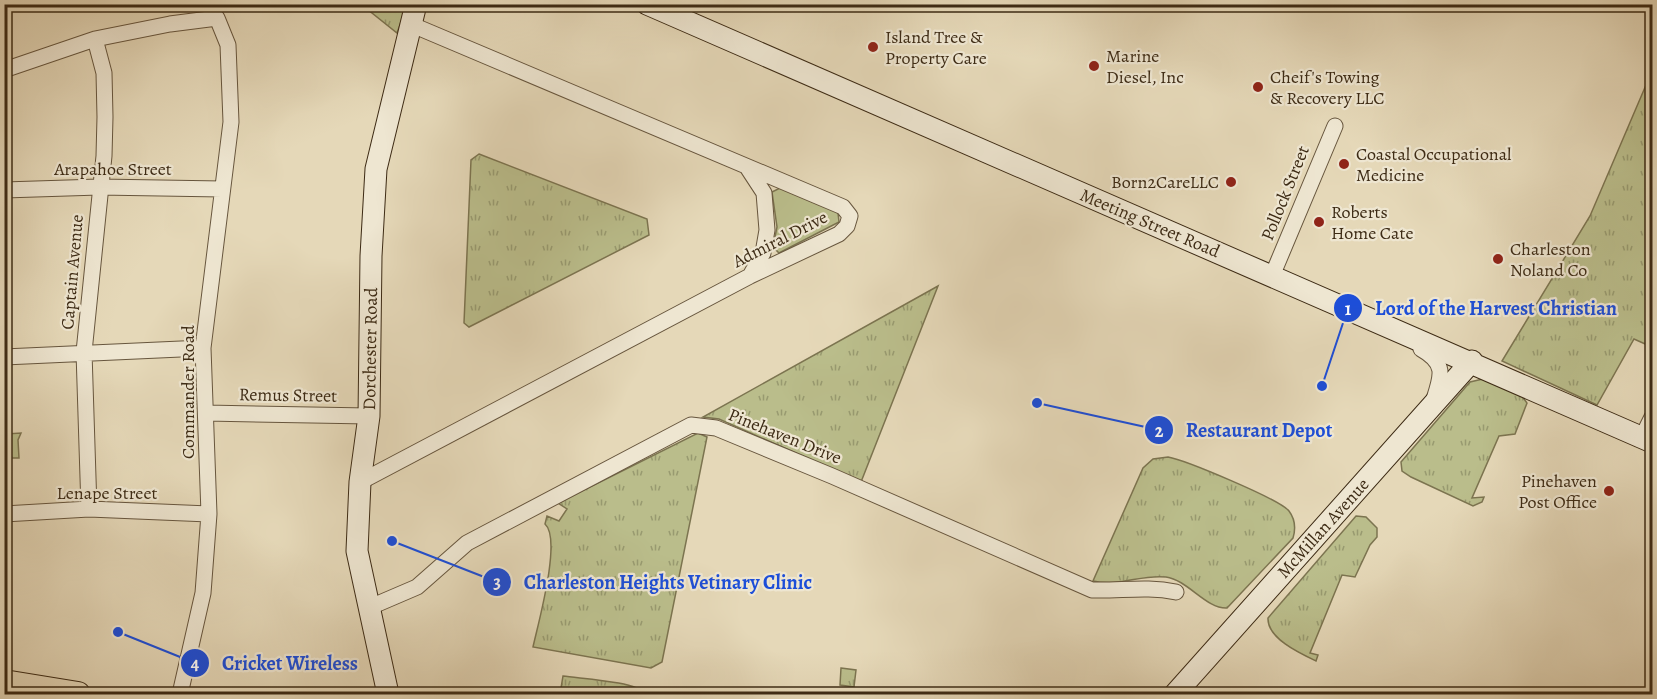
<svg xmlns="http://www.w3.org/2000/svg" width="1657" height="699" font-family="Alegreya,serif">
  <defs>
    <pattern id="grass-tufts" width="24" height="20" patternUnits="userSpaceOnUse" patternTransform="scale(1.5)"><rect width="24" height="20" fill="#babd8b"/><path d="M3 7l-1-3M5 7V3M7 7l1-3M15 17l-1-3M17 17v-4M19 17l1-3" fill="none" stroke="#989a70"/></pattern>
  </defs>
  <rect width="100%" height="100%" fill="#e5d8b8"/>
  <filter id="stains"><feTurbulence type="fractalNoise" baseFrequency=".00333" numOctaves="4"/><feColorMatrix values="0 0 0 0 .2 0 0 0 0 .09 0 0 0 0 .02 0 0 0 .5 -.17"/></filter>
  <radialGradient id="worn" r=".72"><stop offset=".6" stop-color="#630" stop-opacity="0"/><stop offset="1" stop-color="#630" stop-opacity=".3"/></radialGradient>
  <!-- grass -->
  <path fill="url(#grass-tufts)" stroke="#7c7450" stroke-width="1.5" d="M 362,5 L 407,5 L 397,33 Z
    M 1652,71 L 1652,347 L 1634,339 L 1597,405 L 1502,361 L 1590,216 Z
    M 479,154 L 647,219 L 649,235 L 469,327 L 464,323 L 471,160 Z
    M 938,286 L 861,482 L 719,419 L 703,417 Z
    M 1487,378 L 1519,392 L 1527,403 L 1515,434 L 1499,436 L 1472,498 L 1484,497 L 1482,502 L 1473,506 L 1411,477 L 1402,471 L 1401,462 L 1470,382 Z
    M 4,411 L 6,434 L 21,433 L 18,440 L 19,458 L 5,458 Z
    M 698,433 L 707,437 L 662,662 L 651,668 L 533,647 C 538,624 562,539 545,524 L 547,516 L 559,521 L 567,509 L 558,503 Z
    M 1168,457 C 1185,460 1279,499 1289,511 C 1295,519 1296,528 1293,538 L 1227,608 C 1206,609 1188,580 1166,577 C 1141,574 1120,587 1093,581 L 1143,468 L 1153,459 Z
    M 1356,516 L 1366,517 L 1377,528 L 1377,537 L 1370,545 L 1355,577 L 1342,575 L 1310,653 L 1318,655 L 1316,661 C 1299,653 1267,638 1268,618 Z
    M 841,668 L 856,670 L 854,687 L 840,685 Z
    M 563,676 C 583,679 634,681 647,694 L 560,694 Z"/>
  <!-- park -->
  <path fill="#babd8b" stroke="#7c7450" stroke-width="1.5" d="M 780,188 L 833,210 L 838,213 L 839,222 L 779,253 L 773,247 L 777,227 L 772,192 Z"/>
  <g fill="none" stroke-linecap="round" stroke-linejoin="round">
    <!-- street casing -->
    <g stroke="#67563e" stroke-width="17">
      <path id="street" d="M 4,70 L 95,39 L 170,24 L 217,18 L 228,45 L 231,122 L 203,348 L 209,514 L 203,593 L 180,694
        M 747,167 L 764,193 L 767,230 L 763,253 L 750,276
        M 4,190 L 99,187 L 222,189
        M 1272,276 L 1335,126
        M 1421,349 C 1446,363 1442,375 1434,399
        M 4,357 L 203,348
        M 206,413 L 369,416
        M 1642,437 L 1652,417
        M 360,482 L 750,276 L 839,234 L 847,226 L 850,216 L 843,207 L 410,24
        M 89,509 L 84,352 L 104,156 L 105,117 L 104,73 L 95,39
        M 4,514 L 89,509 L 209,514
        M 368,608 L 417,587 L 467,543 L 691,425 L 716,428 L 832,476 L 1092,590 C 1121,591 1147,586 1176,592"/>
    </g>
    <!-- secondary casing -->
    <g stroke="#3d2b15" stroke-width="23">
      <path id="secondary" d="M 647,4 L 1652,442
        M 388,694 L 357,551 L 360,482 L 369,416 L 371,256 L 376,169 L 416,4
        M 1175,694 L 1472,361"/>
    </g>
    <!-- primary casing -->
    <g stroke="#3d2b15" stroke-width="26">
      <path id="primary" d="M 4,682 L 78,694"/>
    </g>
    <!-- street -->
    <use href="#street" stroke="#eee6d1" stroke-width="15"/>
    <!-- secondary -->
    <use href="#secondary" stroke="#eee6d1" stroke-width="21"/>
    <!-- primary -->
    <use href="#primary" stroke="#e5d8b8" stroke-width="24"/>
  </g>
  <!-- markers -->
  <g fill="#8f2418" stroke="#eee6d1" stroke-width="2">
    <circle cx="873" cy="47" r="6"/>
    <circle cx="1094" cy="66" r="6"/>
    <circle cx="1258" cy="87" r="6"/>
    <circle cx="1344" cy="164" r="6"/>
    <circle cx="1231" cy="182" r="6"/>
    <circle cx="1319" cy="222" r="6"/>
    <circle cx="1498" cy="259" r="6"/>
    <circle cx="1609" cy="491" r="6"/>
  </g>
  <g text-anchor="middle" stroke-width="4.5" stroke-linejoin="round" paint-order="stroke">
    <!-- poi labels -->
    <g font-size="18" fill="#3d2b15" stroke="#eee6d1" text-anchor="start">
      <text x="885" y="43">Island Tree &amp;<tspan x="885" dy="21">Property Care</tspan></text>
      <text x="1106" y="62">Marine<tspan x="1106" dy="21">Diesel, Inc</tspan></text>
      <text x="1270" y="83">Cheif's Towing<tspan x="1270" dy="21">&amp; Recovery LLC</tspan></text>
      <text x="1356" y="160">Coastal Occupational<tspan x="1356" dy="21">Medicine</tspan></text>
      <text x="1219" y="188" text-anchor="end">Born2CareLLC</text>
      <text x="1331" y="218">Roberts<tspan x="1331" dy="21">Home Cate</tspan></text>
      <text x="1510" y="255">Charleston<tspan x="1510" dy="21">Noland Co</tspan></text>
      <text x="1597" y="487" text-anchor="end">Pinehaven<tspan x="1597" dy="21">Post Office</tspan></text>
    </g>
    <!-- street labels -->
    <g font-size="18" fill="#3d2b15" stroke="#eee6d1">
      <text x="113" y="175">Arapahoe Street</text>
      <text transform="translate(1285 193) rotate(-68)" y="6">Pollock Street</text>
      <text transform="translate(1150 223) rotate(23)" y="6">Meeting Street Road</text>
      <text transform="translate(780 239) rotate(-27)" y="6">Admiral Drive</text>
      <text transform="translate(72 272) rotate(-85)" y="6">Captain Avenue</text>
      <text transform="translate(370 349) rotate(-89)" y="6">Dorchester Road</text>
      <text transform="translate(188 392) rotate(-90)" y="6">Commander Road</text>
      <text transform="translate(288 395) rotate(1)" y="6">Remus Street</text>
      <text transform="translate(785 436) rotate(22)" y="6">Pinehaven Drive</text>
      <text x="107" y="499">Lenape Street</text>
      <text transform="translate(1323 528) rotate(-48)" y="6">McMillan Avenue</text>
    </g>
  </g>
  <!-- callouts -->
  <path fill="none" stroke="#1d4ed8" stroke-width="2" d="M1322 386L1348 308M1037 403L1159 430M392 541L497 582M118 632L195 663"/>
  <g fill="#1d4ed8" stroke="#eee6d1" stroke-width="2">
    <circle cx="1322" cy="386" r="6"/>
    <circle cx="1037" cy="403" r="6"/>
    <circle cx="392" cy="541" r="6"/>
    <circle cx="118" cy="632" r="6"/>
    <circle cx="1348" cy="308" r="15"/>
    <circle cx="1159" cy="430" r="15"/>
    <circle cx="497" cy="582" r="15"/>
    <circle cx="195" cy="663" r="15"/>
  </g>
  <g font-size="18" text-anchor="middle" font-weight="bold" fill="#fff">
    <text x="1348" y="315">1</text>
    <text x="1159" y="437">2</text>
    <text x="497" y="588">3</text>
    <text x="195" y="669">4</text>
  </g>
  <g font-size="20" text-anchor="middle" font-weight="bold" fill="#1d4ed8" stroke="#eee6d1" stroke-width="4.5" stroke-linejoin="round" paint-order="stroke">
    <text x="1496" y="315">Lord of the Harvest Christian</text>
    <text x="1259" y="437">Restaurant Depot</text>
    <text x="668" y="589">Charleston Heights Vetinary Clinic</text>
    <text x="290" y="670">Cricket Wireless</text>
  </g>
  <!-- margin -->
  <rect width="1657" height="699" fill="none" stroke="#e5d8b8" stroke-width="24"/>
  <rect x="6" y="6" width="1645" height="687" fill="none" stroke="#3d2b15" stroke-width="3"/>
  <rect x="12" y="12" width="1633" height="675" fill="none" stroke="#3d2b15" stroke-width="1.5"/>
  <rect width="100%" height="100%" filter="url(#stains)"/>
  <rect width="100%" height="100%" fill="url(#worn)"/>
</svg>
